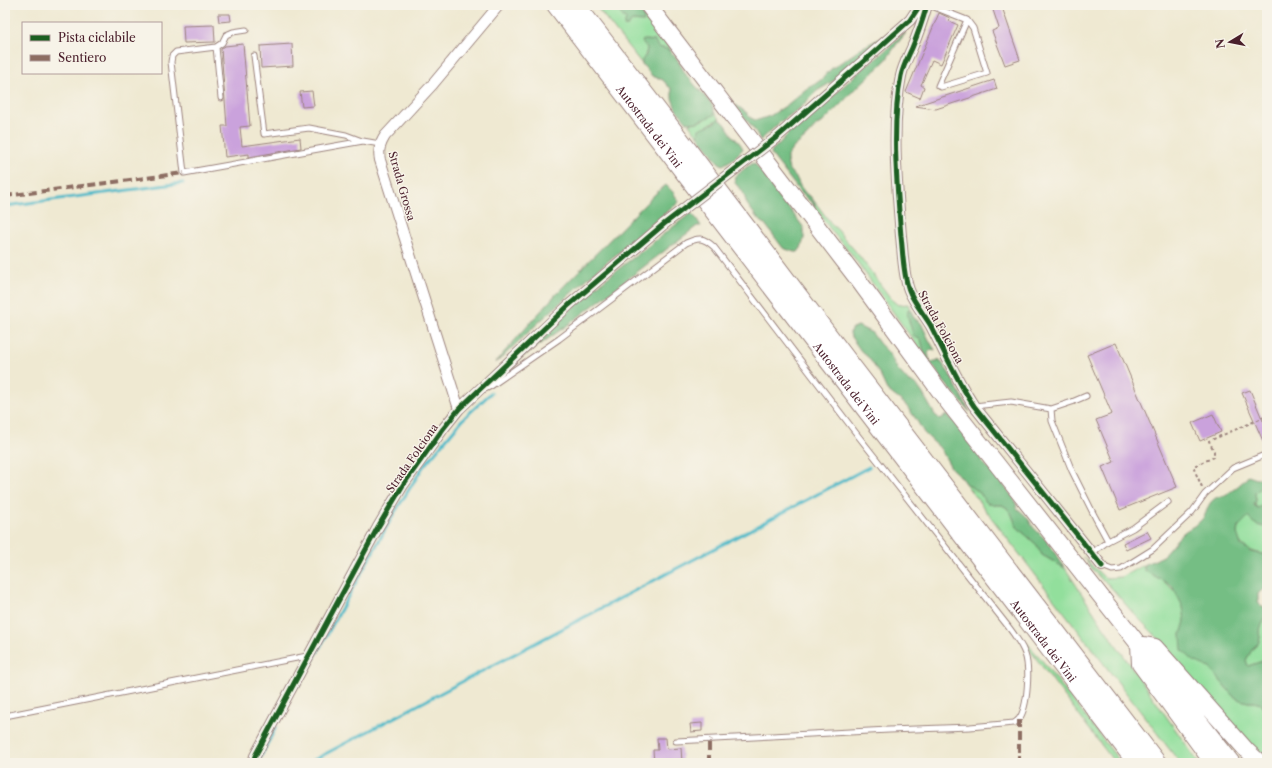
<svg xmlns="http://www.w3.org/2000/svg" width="1272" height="768" font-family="'Libre Caslon Text',serif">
  <rect width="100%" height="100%" fill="#f7f3e8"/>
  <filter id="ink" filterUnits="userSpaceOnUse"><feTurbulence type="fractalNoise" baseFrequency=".025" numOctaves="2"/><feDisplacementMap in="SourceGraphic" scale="8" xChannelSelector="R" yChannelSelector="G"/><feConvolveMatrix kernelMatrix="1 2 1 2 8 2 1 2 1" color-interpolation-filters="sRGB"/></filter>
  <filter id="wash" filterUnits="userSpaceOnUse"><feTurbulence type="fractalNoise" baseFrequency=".012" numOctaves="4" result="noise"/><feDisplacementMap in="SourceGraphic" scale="16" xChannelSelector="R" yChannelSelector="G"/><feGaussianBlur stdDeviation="0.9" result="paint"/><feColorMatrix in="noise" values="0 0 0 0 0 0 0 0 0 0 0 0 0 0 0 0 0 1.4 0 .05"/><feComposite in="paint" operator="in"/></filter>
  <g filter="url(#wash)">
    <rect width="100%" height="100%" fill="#efe9d2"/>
    <!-- green -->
    <path fill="#92df9c" stroke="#6e7f64" d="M 595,5 L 620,5 L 620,12 L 626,20 L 624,26 L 628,26 L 632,21 L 642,22 L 644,19 L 643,15 L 670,49 L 670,51 L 667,49 L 658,47 L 654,41 L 646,40 L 642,42 L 647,48 C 646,54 644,58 642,64 Z
      M 714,112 L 720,119 C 714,120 708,127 701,128 L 698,136 L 689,124 C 698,122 709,119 714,112 Z
      M 811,197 L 833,226 C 838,229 840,233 843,237 C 862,257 876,280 893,301 L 898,305 L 908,304 L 913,316 L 909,310 L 909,323 L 913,329 L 913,335 L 921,340 L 926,358 L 850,252 L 834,234 L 812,205 L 814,206 Z
      M 1266,480 C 1267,485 1265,487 1265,493 C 1264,500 1265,505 1258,508 L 1255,506 L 1256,499 L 1255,493 L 1265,484 Z
      M 964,482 L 980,493 L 984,500 L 994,505 L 1002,505 L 1006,507 L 1011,513 L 1017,527 L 1037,545 L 1042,555 L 1065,568 L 1100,622 L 1199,763 L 1180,763 Z
      M 1248,517 C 1254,524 1258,527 1267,526 L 1267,560 L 1266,555 C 1255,552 1242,550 1238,538 C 1237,534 1237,529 1239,526 C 1242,522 1245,519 1248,517 Z
      M 1083,557 L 1105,578 L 1122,577 L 1143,565 L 1145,571 C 1167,582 1184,592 1185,620 C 1185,625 1182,631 1181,635 L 1203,664 L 1210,668 L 1233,696 L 1248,702 L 1254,702 L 1261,704 L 1267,714 L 1267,758 L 1257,751 L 1198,686 L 1164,644 L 1133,613 L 1108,584 L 1102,580 L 1093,570 Z
      M 1267,615 C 1267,625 1268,636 1265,645 C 1264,650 1266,654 1263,661 L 1248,666 L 1246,660 L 1253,648 L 1258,644 L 1260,638 L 1259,632 L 1261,626 Z
      M 1010,624 L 1041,659 L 1121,763 L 1115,763 Z"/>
    <!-- forest -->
    <path fill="#75be84" stroke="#606e58" d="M 620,5 L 634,5 L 643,15 L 644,22 L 632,21 L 627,26 L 624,26 L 626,20 L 620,13 Z
      M 905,32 L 905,34 L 896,45 L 886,60 L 850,94 L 843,102 L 823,122 L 817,125 L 806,137 L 794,147 L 787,156 L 787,161 L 789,170 L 797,179 L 800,186 L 806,194 L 811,197 L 815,206 L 801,193 L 771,154 L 772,150 L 778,145 L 794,127 L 806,119 L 825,101 L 833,96 L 866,65 L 877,58 Z
      M 885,36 L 875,45 L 848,66 L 835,80 L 817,91 L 799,109 L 780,122 L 762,139 L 760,140 C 756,129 742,115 735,106 L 736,105 L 747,113 L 749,117 L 755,120 L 758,120 L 770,116 L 787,105 L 806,89 L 815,84 L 822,79 L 831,69 L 855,53 L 859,49 Z
      M 643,40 L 655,41 L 658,47 L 667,49 L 676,57 L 686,75 L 711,103 L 714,110 L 714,115 L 697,122 L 688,123 L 676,109 L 672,98 L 672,91 L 671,88 L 668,86 L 663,80 L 652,76 L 642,64 L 642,60 L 646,55 L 647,48 L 642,42 Z
      M 718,119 C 726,121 728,130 733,136 C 737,141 741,143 743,149 L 733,159 L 723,165 C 715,162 713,154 708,148 C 704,143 696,138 699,129 L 714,123 Z
      M 754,163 L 765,176 L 776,194 L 782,199 L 804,228 L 804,239 L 801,248 L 798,252 L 794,252 L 783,248 L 765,224 L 758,219 L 747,204 L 743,192 L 735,183 L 734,178 C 740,173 746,166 754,163 Z
      M 666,185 L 673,192 L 679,202 L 588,278 L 537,324 L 496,363 L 500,357 L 557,293 L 654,195 Z
      M 691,213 L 696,218 L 701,226 L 697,226 L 569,324 L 505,369 L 594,288 Z
      M 908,309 L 911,311 L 914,318 L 921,323 L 930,342 L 935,350 L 931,350 L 928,353 L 930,362 L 937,362 L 939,359 L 949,373 L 970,412 L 940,377 L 936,370 L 926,358 L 921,340 L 913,336 C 912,327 906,318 908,309 Z
      M 858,326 L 872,333 L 879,343 L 888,352 L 898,370 L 909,382 L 916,384 L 923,394 L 935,415 L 940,419 L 947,415 L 959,425 L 966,439 L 975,449 L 982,462 L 996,475 L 1015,500 L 1017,508 L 1027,517 L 1033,527 L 1046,540 L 1065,568 L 1042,555 L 1037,545 L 1017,527 L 1011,513 L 1006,507 L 1002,505 L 994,505 L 987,503 L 980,493 L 964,482 L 960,476 L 952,469 L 940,448 L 924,433 L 916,419 L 905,404 L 887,390 L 880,375 L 869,358 L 861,351 L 851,337 L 850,333 L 851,329 Z
      M 1267,464 L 1267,480 L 1265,484 L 1255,493 L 1256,501 L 1254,504 L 1255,506 L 1258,508 C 1267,505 1263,494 1267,488 L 1267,526 C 1257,527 1254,524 1248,517 L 1238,527 L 1237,533 L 1241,545 L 1252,552 L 1266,555 L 1267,589 L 1262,590 L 1258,594 L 1258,601 L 1261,606 L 1267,608 L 1267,615 L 1264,620 L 1259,632 L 1260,638 L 1258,644 L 1253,648 L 1246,660 L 1248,666 L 1263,661 L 1266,654 L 1265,646 L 1267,642 L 1267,714 L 1261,704 L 1254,702 L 1248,702 L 1240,700 L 1233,696 L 1210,668 L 1194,661 L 1182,650 L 1181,635 L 1185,621 L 1183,607 L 1179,599 L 1172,586 L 1160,579 L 1145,571 L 1143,565 C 1153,561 1163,558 1169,549 C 1174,544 1177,538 1183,533 C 1189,528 1198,525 1203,518 C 1207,513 1207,505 1213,500 C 1217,496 1222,497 1227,494 C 1231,492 1246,480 1248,476 L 1257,479 L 1264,476 L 1266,474 L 1261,469 L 1262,467 Z"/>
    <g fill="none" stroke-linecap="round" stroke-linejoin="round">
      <!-- stream -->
      <path stroke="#4ebac9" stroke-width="3" d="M 5,206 L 183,183
        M 5,316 L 8,326
        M 299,685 L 395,512 L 423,467 L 462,420 L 491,393
        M 259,763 L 259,760 L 276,727
        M 308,763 L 869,467"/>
    </g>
    <g id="blocks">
      <!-- building -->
      <path fill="#caa2dc" d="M 1002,7 L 1020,60 L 1005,65 L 992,31 L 999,28 L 993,10 Z
        M 939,13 L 950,18 L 949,21 L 958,25 L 941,64 L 932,60 L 921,85 L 924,87 L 920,98 L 906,92 Z
        M 218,14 L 230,14 L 231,21 L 219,22 Z
        M 214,25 L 215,42 L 184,43 L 183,26 Z
        M 243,44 L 250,126 L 240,127 L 242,146 L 300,138 L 301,148 L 249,157 L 249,154 L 225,157 L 222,126 L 227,126 L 221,49 L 225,46 Z
        M 292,44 L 293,66 L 261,68 L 260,46 Z
        M 994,80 L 997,89 L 936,109 L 915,106 Z
        M 312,91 L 314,106 L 302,107 L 300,92 Z
        M 1116,343 L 1177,487 L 1120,510 L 1102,467 L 1114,462 L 1096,420 L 1112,414 L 1087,355 Z
        M 1250,390 L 1263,421 L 1267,420 L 1267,450 L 1242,393 Z
        M 1213,414 L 1221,432 L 1200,441 L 1192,423 Z
        M 1147,531 L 1151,538 L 1126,550 L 1123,543 Z
        M 702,723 L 702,731 L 691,732 L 690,724 Z
        M 657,738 L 666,738 L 667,749 L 681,748 L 682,762 L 654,763 L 653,750 L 658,750 Z"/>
    </g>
  </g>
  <g filter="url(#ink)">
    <use href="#blocks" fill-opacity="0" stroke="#9c847e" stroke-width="1"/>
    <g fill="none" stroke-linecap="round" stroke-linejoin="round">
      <!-- service casing -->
      <g stroke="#9c847e" stroke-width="7">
        <path id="service" d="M 929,5 L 967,20 L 973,28 L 987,73 L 941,87 L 938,86 L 967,20
          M 246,30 L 233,32 L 226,35 L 222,43 L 216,47 L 176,52 L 172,56 L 171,62 L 184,173 L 363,141 L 380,144
          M 216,47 L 221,98
          M 254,56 L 264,134 L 309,128 L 346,135 L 362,141
          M 485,389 L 491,386 L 559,339 L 686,243 C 699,237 703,237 714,247 L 859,437 L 1007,625 C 1014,634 1021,643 1025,654 C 1030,668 1028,707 1019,719 C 1018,720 1016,722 1014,723 L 970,727 L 889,730 L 676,741
          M 974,406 L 1011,402 L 1051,409 L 1072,402 L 1086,396
          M 1051,409 L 1052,421 L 1072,471 L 1095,517 L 1108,541
          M 1092,553 L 1108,541 L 1133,528 L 1168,502
          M 1102,566 L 1112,570 L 1121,569 L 1153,549 L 1192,512 L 1205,494 L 1233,468 L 1267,454
          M 5,716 L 307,656"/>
      </g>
      <!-- minor casing -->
      <g stroke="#9c847e" stroke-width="12">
        <path id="minor" d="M 927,5 C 923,19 918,34 912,48 C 908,57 903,66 901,76 C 891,125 897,186 901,236 C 903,253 903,274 909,290 C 914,303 924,314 931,326 C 945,353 957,381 974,406 L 1102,566
          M 777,137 L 910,20 L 920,5
          M 459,409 L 380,160 C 378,150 380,144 385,136 L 433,84 L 499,5
          M 253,763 L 255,756 L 378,527 L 403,485 L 443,429 L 459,409 L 477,392 L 569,305 L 664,224"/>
      </g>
      <!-- trunk casing -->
      <g stroke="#9c847e" stroke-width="18">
        <path id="trunk" d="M 648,5 L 859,281 L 947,401 L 1232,763
          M 1139,644 L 1140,664 L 1213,763
          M 1143,645 L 1155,647 L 1248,752 L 1260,763"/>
      </g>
      <!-- motorway casing -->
      <g stroke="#9c847e" stroke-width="20">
        <g id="motorway">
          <path id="s1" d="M 556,5 L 1137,763"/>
          <path d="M 576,5 L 678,137 L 847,360 L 1157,763"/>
        </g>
      </g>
      <!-- path -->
      <path stroke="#9c847e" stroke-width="2" stroke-dasharray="3 3" stroke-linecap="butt" d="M 1202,487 L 1194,469 L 1194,466 L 1214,457 L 1214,451 L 1209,441 L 1267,416"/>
      <!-- service -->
      <use href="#service" stroke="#fff" stroke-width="5"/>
      <!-- minor -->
      <use href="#minor" stroke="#fff" stroke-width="10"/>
      <!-- trunk -->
      <use href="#trunk" stroke="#fff" stroke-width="16"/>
      <!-- motorway -->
      <use href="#motorway" stroke="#fff" stroke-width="18"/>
      <!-- minor-bridge casing -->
      <g stroke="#9c847e" stroke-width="12" stroke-linecap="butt">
        <path id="minor-bridge" d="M 664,224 L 777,137"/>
      </g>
      <!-- minor-bridge -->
      <use href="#minor-bridge" stroke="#fff" stroke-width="10"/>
      <!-- quiet -->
      <path stroke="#8d6e63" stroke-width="4" stroke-dasharray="8 4" stroke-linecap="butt" d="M 5,196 L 184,173
        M 5,330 L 5,333
        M 1019,720 L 1019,763
        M 709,763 L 709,743 L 711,739"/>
      <!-- cycleway casing -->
      <g stroke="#f7f3e8" stroke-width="8">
        <path id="cycleway" d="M 927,5 C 923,19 918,34 912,48 C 908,57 903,66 901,76 C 891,125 897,186 901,236 C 903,253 903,274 909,290 C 914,303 924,314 931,326 C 945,353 957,381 974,406 L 1102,566
          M 253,763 L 255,756 L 378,527 L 403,485 L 443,429 L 459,409 L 569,305 L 664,224 L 777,137 L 871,55 L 910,20 L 920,5"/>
      </g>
      <!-- cycleway -->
      <use href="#cycleway" stroke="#1b5e20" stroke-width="5"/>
    </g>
  </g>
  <g text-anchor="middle" stroke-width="3" stroke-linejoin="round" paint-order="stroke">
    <!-- street labels -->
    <g font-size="11" fill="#4a1f2b" stroke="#f7f3e8">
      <text dy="4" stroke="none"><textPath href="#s1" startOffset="153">Autostrada dei Vini</textPath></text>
      <text transform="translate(402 186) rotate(74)" y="4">Strada Grossa</text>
      <text transform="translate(941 327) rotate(61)" y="4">Strada Folciona</text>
      <text dy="4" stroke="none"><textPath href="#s1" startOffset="477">Autostrada dei Vini</textPath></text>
      <text transform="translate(412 458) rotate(-55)" y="4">Strada Folciona</text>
      <text dy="4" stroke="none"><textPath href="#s1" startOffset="801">Autostrada dei Vini</textPath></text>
    </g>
  </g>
  <!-- margin -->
  <rect width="1272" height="768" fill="none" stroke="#f7f3e8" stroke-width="20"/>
  <!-- legend -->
  <rect x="22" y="22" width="140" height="52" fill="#f7f3e8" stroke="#b29e9c"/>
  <rect x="30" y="35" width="20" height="6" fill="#1b5e20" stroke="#b29e9c"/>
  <text x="58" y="42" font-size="12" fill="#4a1f2b">Pista ciclabile</text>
  <rect x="30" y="55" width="20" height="6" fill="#8d6e63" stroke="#b29e9c"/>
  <text x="58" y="62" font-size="12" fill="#4a1f2b">Sentiero</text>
  <!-- north arrow -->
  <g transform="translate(1230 42) rotate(260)" stroke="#f7f3e8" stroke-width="3" paint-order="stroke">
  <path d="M0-3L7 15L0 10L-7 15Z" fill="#4a1f2b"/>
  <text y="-6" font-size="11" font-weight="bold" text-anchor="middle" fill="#4a1f2b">N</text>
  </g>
</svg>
